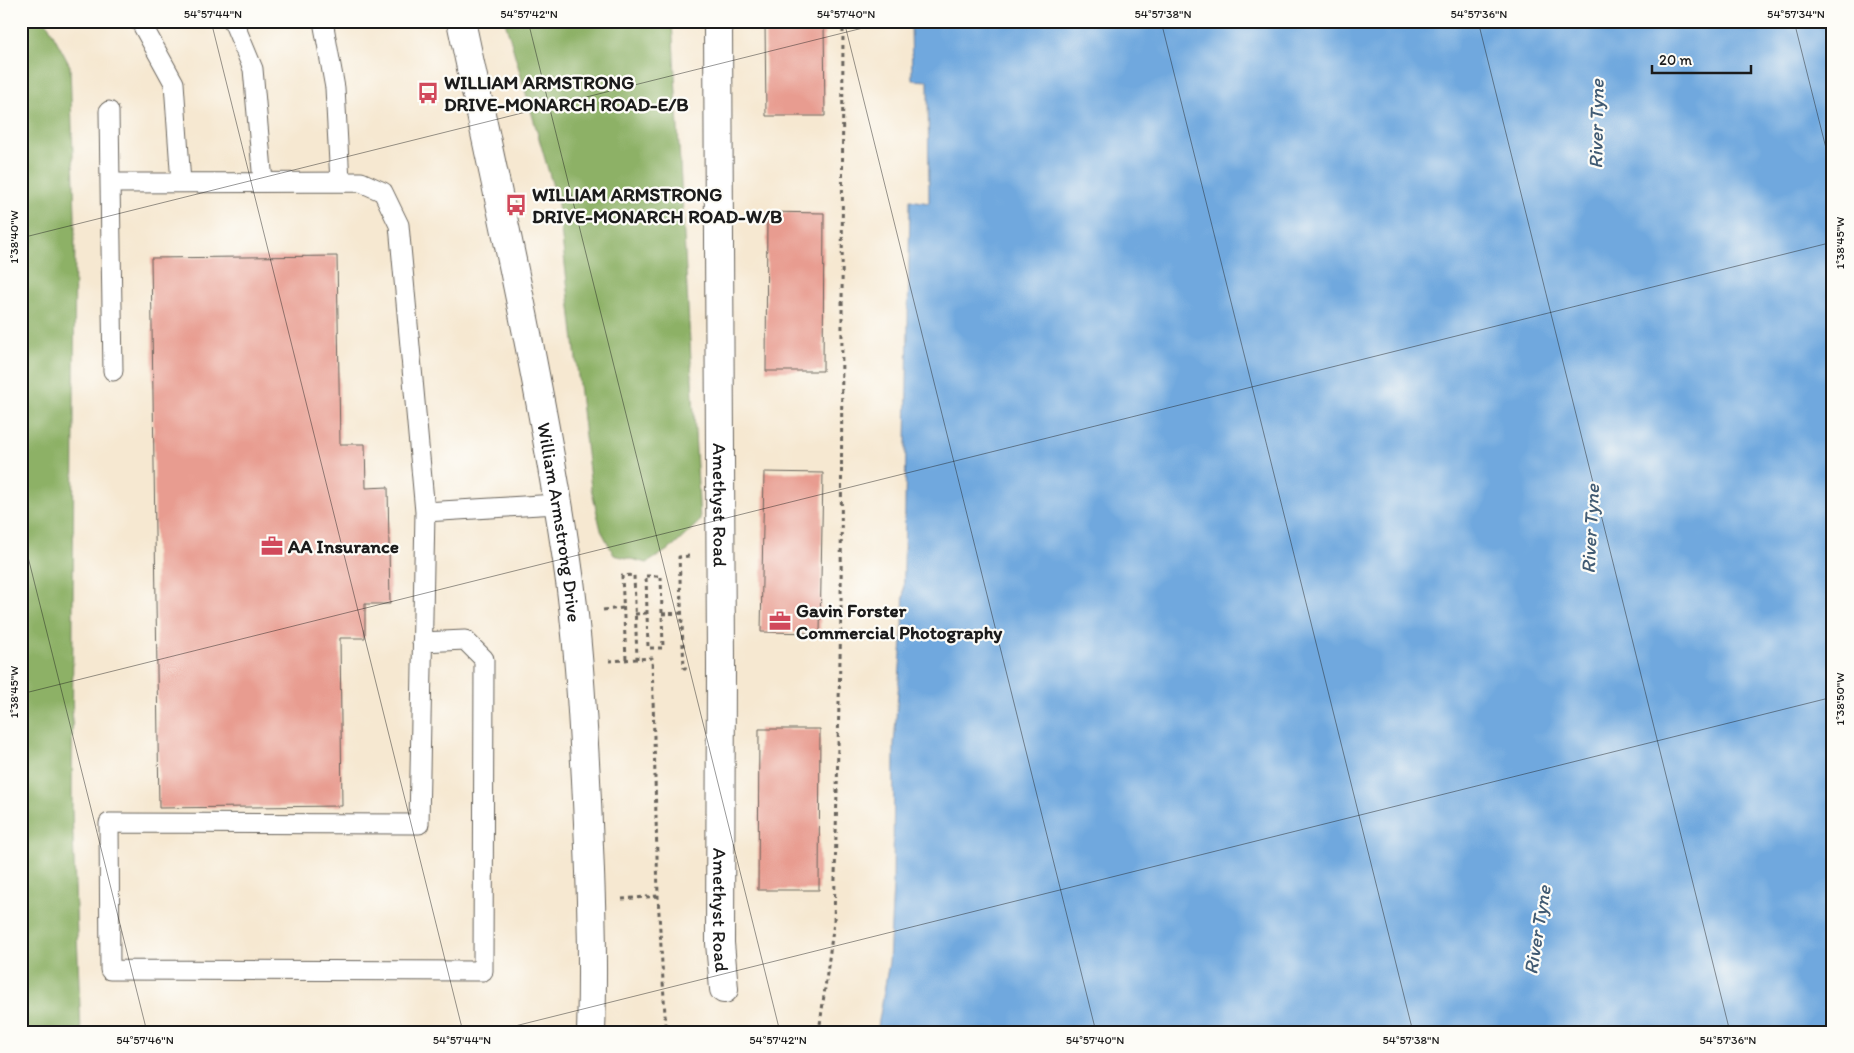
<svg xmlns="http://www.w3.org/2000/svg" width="1854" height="1053" font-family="Itim,sans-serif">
  <rect width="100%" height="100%" fill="#fdfcf7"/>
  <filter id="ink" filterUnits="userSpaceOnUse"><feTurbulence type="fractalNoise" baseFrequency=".02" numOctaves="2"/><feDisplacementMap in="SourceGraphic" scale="10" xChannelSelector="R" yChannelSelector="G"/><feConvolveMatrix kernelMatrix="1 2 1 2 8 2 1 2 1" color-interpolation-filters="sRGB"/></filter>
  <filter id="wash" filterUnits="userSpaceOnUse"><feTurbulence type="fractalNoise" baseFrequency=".0096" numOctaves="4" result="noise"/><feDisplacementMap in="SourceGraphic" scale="20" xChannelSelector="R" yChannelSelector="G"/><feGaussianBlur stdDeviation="1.12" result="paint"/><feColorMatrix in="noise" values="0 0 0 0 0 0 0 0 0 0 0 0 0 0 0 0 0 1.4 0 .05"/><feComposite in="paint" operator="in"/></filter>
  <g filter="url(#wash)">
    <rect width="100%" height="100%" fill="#f6e8d1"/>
    <!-- forest -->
    <path fill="#8db166" stroke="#546641" d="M 21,21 L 46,21 L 70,66 L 75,215 L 72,811 L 81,1032 L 21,1032 Z
      M 505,21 L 672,21 L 700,521 L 674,546 L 647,563 L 614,555 L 601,530 L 591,488 L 558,204 Z"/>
    <!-- water -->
    <path fill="#6fa8de" stroke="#46627d" d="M 911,21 L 1833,21 L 1833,1032 L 877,1032 L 889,962 L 893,885 L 894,744 L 903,628 L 910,200 L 929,203 L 928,81 L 912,80 Z"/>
    <g id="blocks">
      <!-- building -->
      <path fill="#e89c90" d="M 765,21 L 824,21 L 825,116 L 766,116 Z
        M 767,212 L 824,213 L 823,371 L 766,371 Z
        M 337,256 L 340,444 L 365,444 L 366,488 L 388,487 L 390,604 L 365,604 L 365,638 L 340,638 L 342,806 L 159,808 L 151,258 Z
        M 764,472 L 823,473 L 820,633 L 761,632 Z
        M 759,729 L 820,729 L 819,890 L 758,890 Z"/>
    </g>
  </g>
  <g filter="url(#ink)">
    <use href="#blocks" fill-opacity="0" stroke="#68635b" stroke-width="1"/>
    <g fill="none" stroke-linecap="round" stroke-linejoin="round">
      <!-- service casing -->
      <g stroke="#68635b" stroke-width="21">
        <path id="service" d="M 140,21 L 174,83 L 181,183
          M 233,21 L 253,69 L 263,182
          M 323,21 L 335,88 L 340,182
          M 109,111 L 110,183
          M 113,371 L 110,183 L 361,182 L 383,192 L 399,225 L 425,512 L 419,824 L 109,823 L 110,970 L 483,971 L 484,659 L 465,640 L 422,642
          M 425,512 L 557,504"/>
      </g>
      <!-- minor casing -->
      <g stroke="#68635b" stroke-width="30">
        <g id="minor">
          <path id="s1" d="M 718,21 L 721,667 L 720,943 L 724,989"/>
        </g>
      </g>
      <!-- tertiary casing -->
      <g stroke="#68635b" stroke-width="30">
        <g id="tertiary">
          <path id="s2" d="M 461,21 C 499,200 540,379 567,560 C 578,633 582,707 586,780 C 590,864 594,948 591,1032"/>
        </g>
      </g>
      <!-- path -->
      <path stroke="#68635b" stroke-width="3" stroke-dasharray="4 4" stroke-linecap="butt" d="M 689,556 L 679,557 L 684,668 L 690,668
        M 646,576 L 661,576 L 663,648 L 648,648 Z
        M 603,610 L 623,608
        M 635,614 L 647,613
        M 662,614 L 683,613
        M 626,659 L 622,576 L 634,575 L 637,659
        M 609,661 L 652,658 L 658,896 L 666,1032
        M 622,899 L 658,896
        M 819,1032 L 834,922 L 841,614 L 843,21"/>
      <!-- service -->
      <use href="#service" stroke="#fff" stroke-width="19"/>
      <!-- minor -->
      <use href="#minor" stroke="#fff" stroke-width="28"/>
      <!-- tertiary -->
      <use href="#tertiary" stroke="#fff" stroke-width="28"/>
    </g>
  </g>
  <!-- ticks -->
  <path fill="none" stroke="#1c1c1c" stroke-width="1" stroke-opacity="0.45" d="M 211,21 L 463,1032M 528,21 L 780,1032M 844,21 L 1096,1032M 1161,21 L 1413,1032M 1478,21 L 1730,1032M 1794,21 L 1833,176M 21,238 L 891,21M 21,529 L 147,1032M 21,694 L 1833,242M 491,1032 L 1833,697"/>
  <!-- icons -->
  <defs>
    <g id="bus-bare" transform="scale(1.725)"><path d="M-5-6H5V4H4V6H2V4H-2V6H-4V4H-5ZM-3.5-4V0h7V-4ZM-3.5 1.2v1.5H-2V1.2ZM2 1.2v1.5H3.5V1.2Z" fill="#d1495b" stroke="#fdfcf7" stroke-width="2.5" paint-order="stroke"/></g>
    <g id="office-bare" transform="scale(1.725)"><path d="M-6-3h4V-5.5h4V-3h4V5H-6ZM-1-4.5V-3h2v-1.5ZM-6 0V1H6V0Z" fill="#d1495b" stroke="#fdfcf7" stroke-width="2.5" paint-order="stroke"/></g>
  </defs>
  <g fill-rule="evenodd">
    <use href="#bus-bare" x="428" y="93"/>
    <use href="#bus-bare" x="516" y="205"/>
    <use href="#office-bare" x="272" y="546"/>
    <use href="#office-bare" x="780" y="621"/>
  </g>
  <g text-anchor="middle" stroke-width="4.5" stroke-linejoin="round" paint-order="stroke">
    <!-- poi labels -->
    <g font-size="19" font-weight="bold" fill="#1c1c1c" stroke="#fdfcf7" text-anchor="start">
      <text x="444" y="89">WILLIAM ARMSTRONG<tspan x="444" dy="22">DRIVE-MONARCH ROAD-E/B</tspan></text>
      <text x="532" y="201">WILLIAM ARMSTRONG<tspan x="532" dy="22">DRIVE-MONARCH ROAD-W/B</tspan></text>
      <text x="288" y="553">AA Insurance</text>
      <text x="796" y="617">Gavin Forster<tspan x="796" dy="22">Commercial Photography</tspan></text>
    </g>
    <!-- street labels -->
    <g font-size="19" fill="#1c1c1c" stroke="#fdfcf7">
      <text dy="7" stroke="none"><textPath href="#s1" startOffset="484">Amethyst Road</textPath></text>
      <text dy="7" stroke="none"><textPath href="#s2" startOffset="511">William Armstrong Drive</textPath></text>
      <text dy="7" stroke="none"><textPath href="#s1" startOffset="889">Amethyst Road</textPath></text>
    </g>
    <!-- water labels -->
    <g font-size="20" font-style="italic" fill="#415b73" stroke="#fdfcf7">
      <text transform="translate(1596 124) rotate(-89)" y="7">River Tyne</text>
      <text transform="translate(1590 529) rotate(-87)" y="7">River Tyne</text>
      <text transform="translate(1537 930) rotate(-81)" y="7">River Tyne</text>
    </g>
  </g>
  <!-- margin -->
  <rect width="1854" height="1053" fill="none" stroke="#fdfcf7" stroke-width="55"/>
  <!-- scale -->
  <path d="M1652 65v8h99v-8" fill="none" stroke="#1c1c1c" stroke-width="2.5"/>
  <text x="1659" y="65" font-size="15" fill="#1c1c1c" stroke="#fdfcf7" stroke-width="4" paint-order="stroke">20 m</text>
  <rect x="28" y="28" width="1798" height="998" fill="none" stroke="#1c1c1c" stroke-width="2"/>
  <g font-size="12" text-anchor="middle" fill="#1c1c1c">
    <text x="213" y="18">54°57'44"N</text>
    <text x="529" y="18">54°57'42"N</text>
    <text x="846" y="18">54°57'40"N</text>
    <text x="1163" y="18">54°57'38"N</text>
    <text x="1479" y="18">54°57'36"N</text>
    <text x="1796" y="18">54°57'34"N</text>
    <text transform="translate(14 237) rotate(-90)" y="4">1°38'40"W</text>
    <text transform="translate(1840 243) rotate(-90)" y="4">1°38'45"W</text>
    <text transform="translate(14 692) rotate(-90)" y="4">1°38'45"W</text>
    <text transform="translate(1840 699) rotate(-90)" y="4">1°38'50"W</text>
    <text x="145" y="1044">54°57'46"N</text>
    <text x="462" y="1044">54°57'44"N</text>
    <text x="778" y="1044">54°57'42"N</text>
    <text x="1095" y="1044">54°57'40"N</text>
    <text x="1411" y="1044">54°57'38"N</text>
    <text x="1728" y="1044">54°57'36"N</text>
  </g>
</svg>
